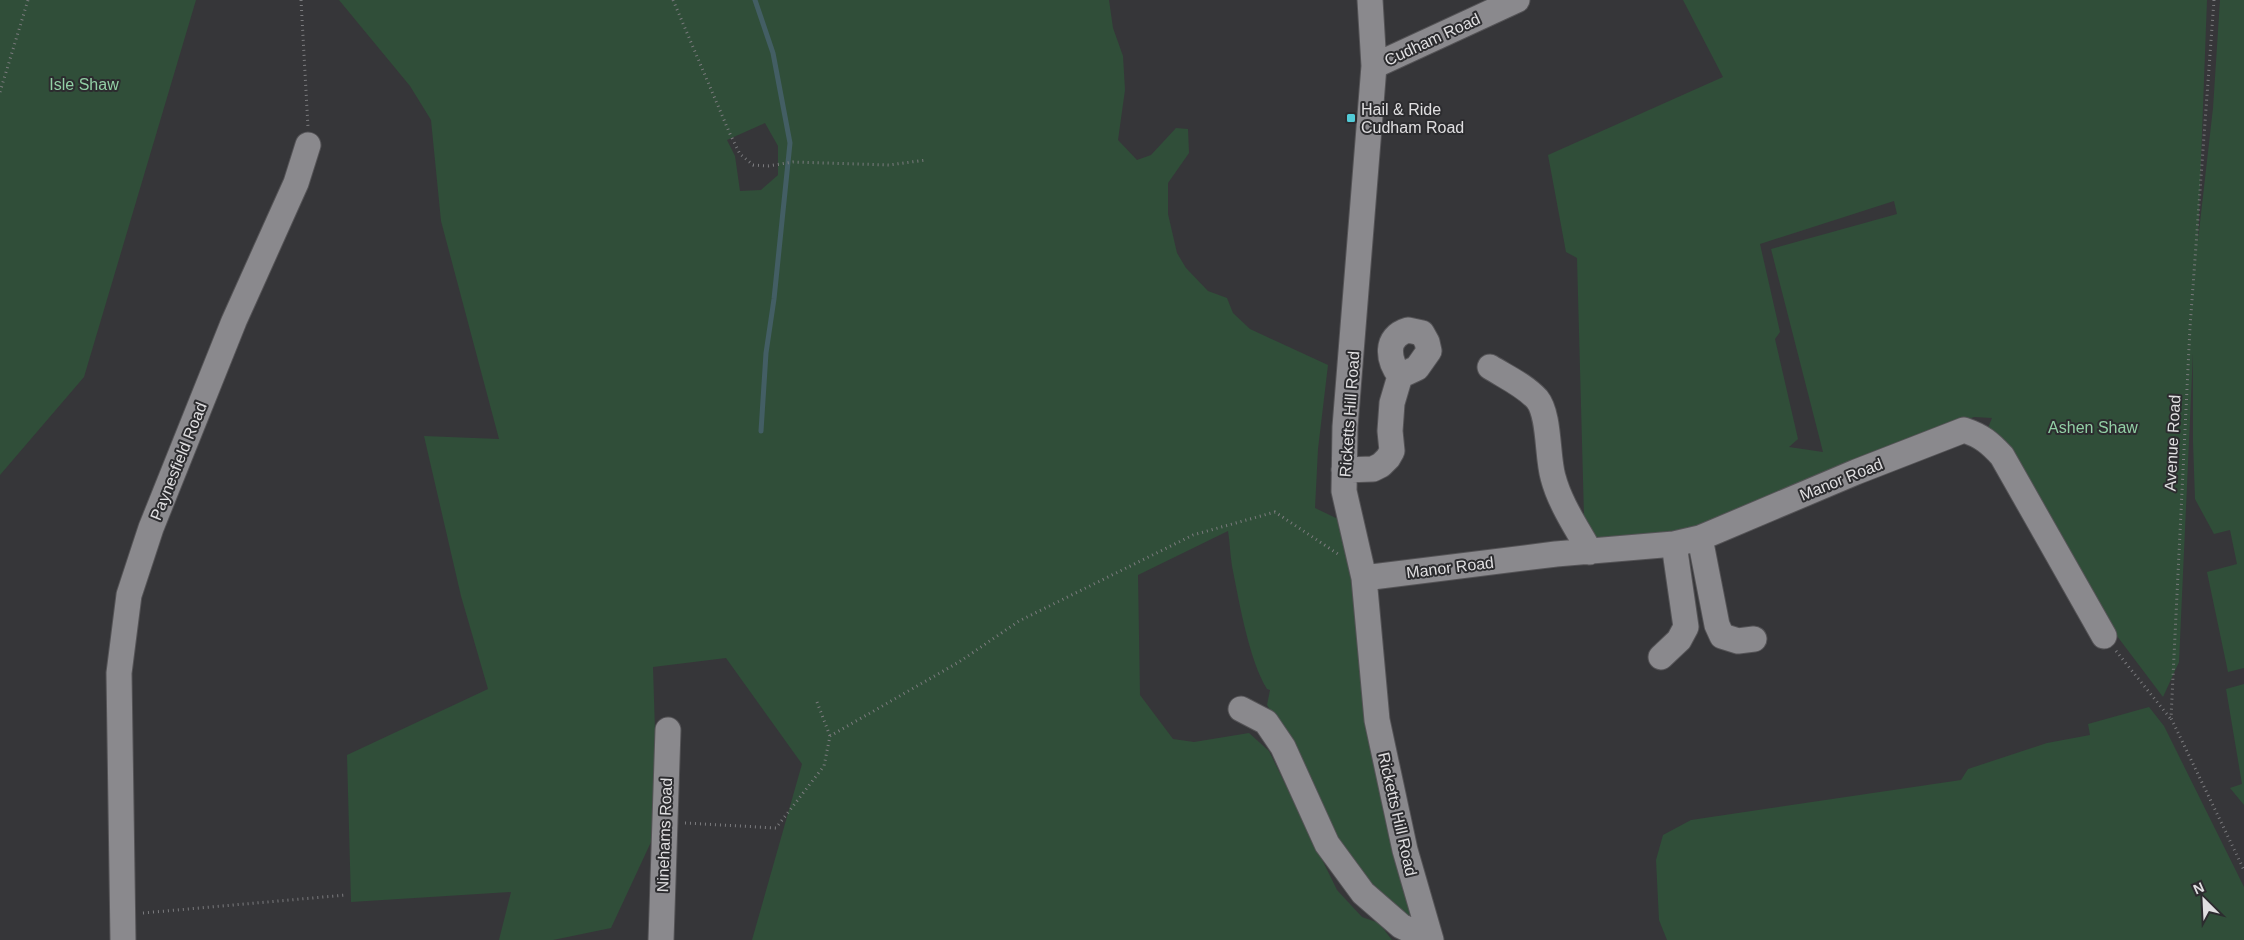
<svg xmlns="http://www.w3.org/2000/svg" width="2244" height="940" font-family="Helvetica,sans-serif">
  <rect width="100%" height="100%" fill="#363639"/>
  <!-- green -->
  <path fill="#304e39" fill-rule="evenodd" d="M 0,0 L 196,0 L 84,377 L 0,475 Z
    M 339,0 L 1109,0 L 1113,28 L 1123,56 L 1125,90 L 1118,140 L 1137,160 L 1151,155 L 1176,128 L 1188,129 L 1189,153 L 1168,183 L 1168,214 L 1177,253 L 1186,268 L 1208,291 L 1227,298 L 1233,313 L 1250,329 L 1328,365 L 1318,449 L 1315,508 L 1338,519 L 1347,537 L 1416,926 L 1358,877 L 1285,735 L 1267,705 L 1270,690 L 1267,689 C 1249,660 1239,601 1232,566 C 1230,554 1230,542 1228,531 L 1138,575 L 1140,695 L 1173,739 L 1194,742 L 1249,733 L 1269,751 L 1337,890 L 1362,917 L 1379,923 L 1392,940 L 752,940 L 802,764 L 726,658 L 653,667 L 658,827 L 611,928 L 553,940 L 499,940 L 511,892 L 351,902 L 347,755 L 488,689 L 461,596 L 424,436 L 499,439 L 441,221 L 431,120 L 410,86 ZM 765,123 L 778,146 L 778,175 L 761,190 L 740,191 L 735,156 L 727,140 Z
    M 1683,0 L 2207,0 L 2198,240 L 2213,108 L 2220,0 L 2244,0 L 2244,668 L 2228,672 L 2207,572 L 2237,564 L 2230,530 L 2214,534 L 2195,499 L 2193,442 L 2193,353 L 2179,662 L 2163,697 L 2114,632 L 1983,440 L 1992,418 L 1974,417 L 1828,471 L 1691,532 L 1596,543 L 1584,516 L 1577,258 L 1566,252 L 1548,155 L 1723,77 ZM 1894,201 L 1897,214 L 1771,249 L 1823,452 L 1789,447 L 1798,439 L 1775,339 L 1780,332 L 1760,244 Z
    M 2244,684 L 2244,805 L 2230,788 L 2242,784 L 2226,689 Z
    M 2149,707 L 2164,726 L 2244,887 L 2244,940 L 1667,940 L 1659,920 L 1656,860 L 1663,835 L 1691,820 L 1961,780 L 1968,769 L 2047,743 L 2090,735 L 2088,724 Z"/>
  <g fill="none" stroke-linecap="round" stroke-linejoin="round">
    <!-- stream -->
    <path stroke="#435e64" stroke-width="5" d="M 755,0 L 773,53 L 790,143 L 774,299 L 766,353 L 761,431"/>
    <!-- minor casing -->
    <g stroke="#545356" stroke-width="27">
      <path id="minor" d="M 1370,0 L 1374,66 L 1345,427 L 1344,491 L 1364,578 L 1377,720 L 1405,850 L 1431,940
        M 1374,66 L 1517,0
        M 1408,330 L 1422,333 L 1427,342 L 1429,351 L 1417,368 L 1400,376 C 1388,360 1384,337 1408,330 Z
        M 1490,367 C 1506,377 1524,385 1537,399 C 1550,415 1547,457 1553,477 C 1560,504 1577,528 1590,552
        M 1344,470 L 1373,469 L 1381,465 L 1388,458 L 1392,451 L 1390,431 L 1392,403 L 1400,376
        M 1700,538 L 1717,625 L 1722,636 L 1738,641 L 1754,639
        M 1364,578 L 1556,554 L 1674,544 L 1700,538 L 1856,472 L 1964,430 C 1982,436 1990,443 2002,456 L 2104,636
        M 1661,657 L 1679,640 L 1686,627 L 1674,544
        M 1241,709 L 1266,722 L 1283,747 L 1327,844 L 1363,893 L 1401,926 L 1430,940
        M 123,940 L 119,673 L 129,595 L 151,528 L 234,321 L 296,183 L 308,145
        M 661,940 L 668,730"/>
    </g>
    <!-- path -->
    <path stroke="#7b7b7e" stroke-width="3" stroke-dasharray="1 4" stroke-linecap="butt" d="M 301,0 L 308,127
      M 673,0 L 730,134 L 740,154 L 753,165 L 768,166 L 793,162 L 889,165 L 926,160
      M 2214,0 L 2190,327 L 2171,718 L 2244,870
      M 0,92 L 28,0
      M 2116,651 L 2170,718
      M 817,702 L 830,736
      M 685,823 L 776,828 L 824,766 L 830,736 L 959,662 L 1019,621 L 1193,535 L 1275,512 L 1338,554
      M 143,913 L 346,895"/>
    <!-- minor -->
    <use href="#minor" stroke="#8a898d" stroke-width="25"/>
  </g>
  <!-- markers -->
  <rect fill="#52cbd7" stroke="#2c2c2f" stroke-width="2" x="1346" y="113" width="10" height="10" rx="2.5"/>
  <g text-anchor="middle" stroke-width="4" stroke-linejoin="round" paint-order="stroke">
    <!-- street labels -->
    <g font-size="16" fill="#e0dfe1" stroke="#2c2c2f">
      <text transform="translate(1432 39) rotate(-25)" y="6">Cudham Road</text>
      <text transform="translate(1349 414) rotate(-86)" y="6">Ricketts Hill Road</text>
      <text transform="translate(2172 443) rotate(-87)" y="6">Avenue Road</text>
      <text transform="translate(178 461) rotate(-68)" y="6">Paynesfield Road</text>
      <text transform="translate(1841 479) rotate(-22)" y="6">Manor Road</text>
      <text transform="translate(1450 567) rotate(-7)" y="6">Manor Road</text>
      <text transform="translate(1398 814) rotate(77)" y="6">Ricketts Hill Road</text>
      <text transform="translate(664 835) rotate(-88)" y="6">Ninehams Road</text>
    </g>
    <!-- park labels -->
    <g font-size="16" fill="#92cfa5" stroke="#2c2c2f">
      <text x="84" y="90">Isle Shaw</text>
      <text x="2093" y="433">Ashen Shaw</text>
    </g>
    <!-- poi labels -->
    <g font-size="16" fill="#e0dfe1" stroke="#2c2c2f" text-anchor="start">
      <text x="1361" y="115">Hail &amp; Ride<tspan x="1361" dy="18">Cudham Road</tspan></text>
    </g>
  </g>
  <!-- north arrow -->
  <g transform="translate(2204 900) rotate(336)" stroke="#2c2c2f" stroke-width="4" paint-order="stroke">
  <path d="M0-4L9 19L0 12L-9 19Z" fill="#e0dfe1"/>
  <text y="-8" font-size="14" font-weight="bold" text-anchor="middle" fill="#e0dfe1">N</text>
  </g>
</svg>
